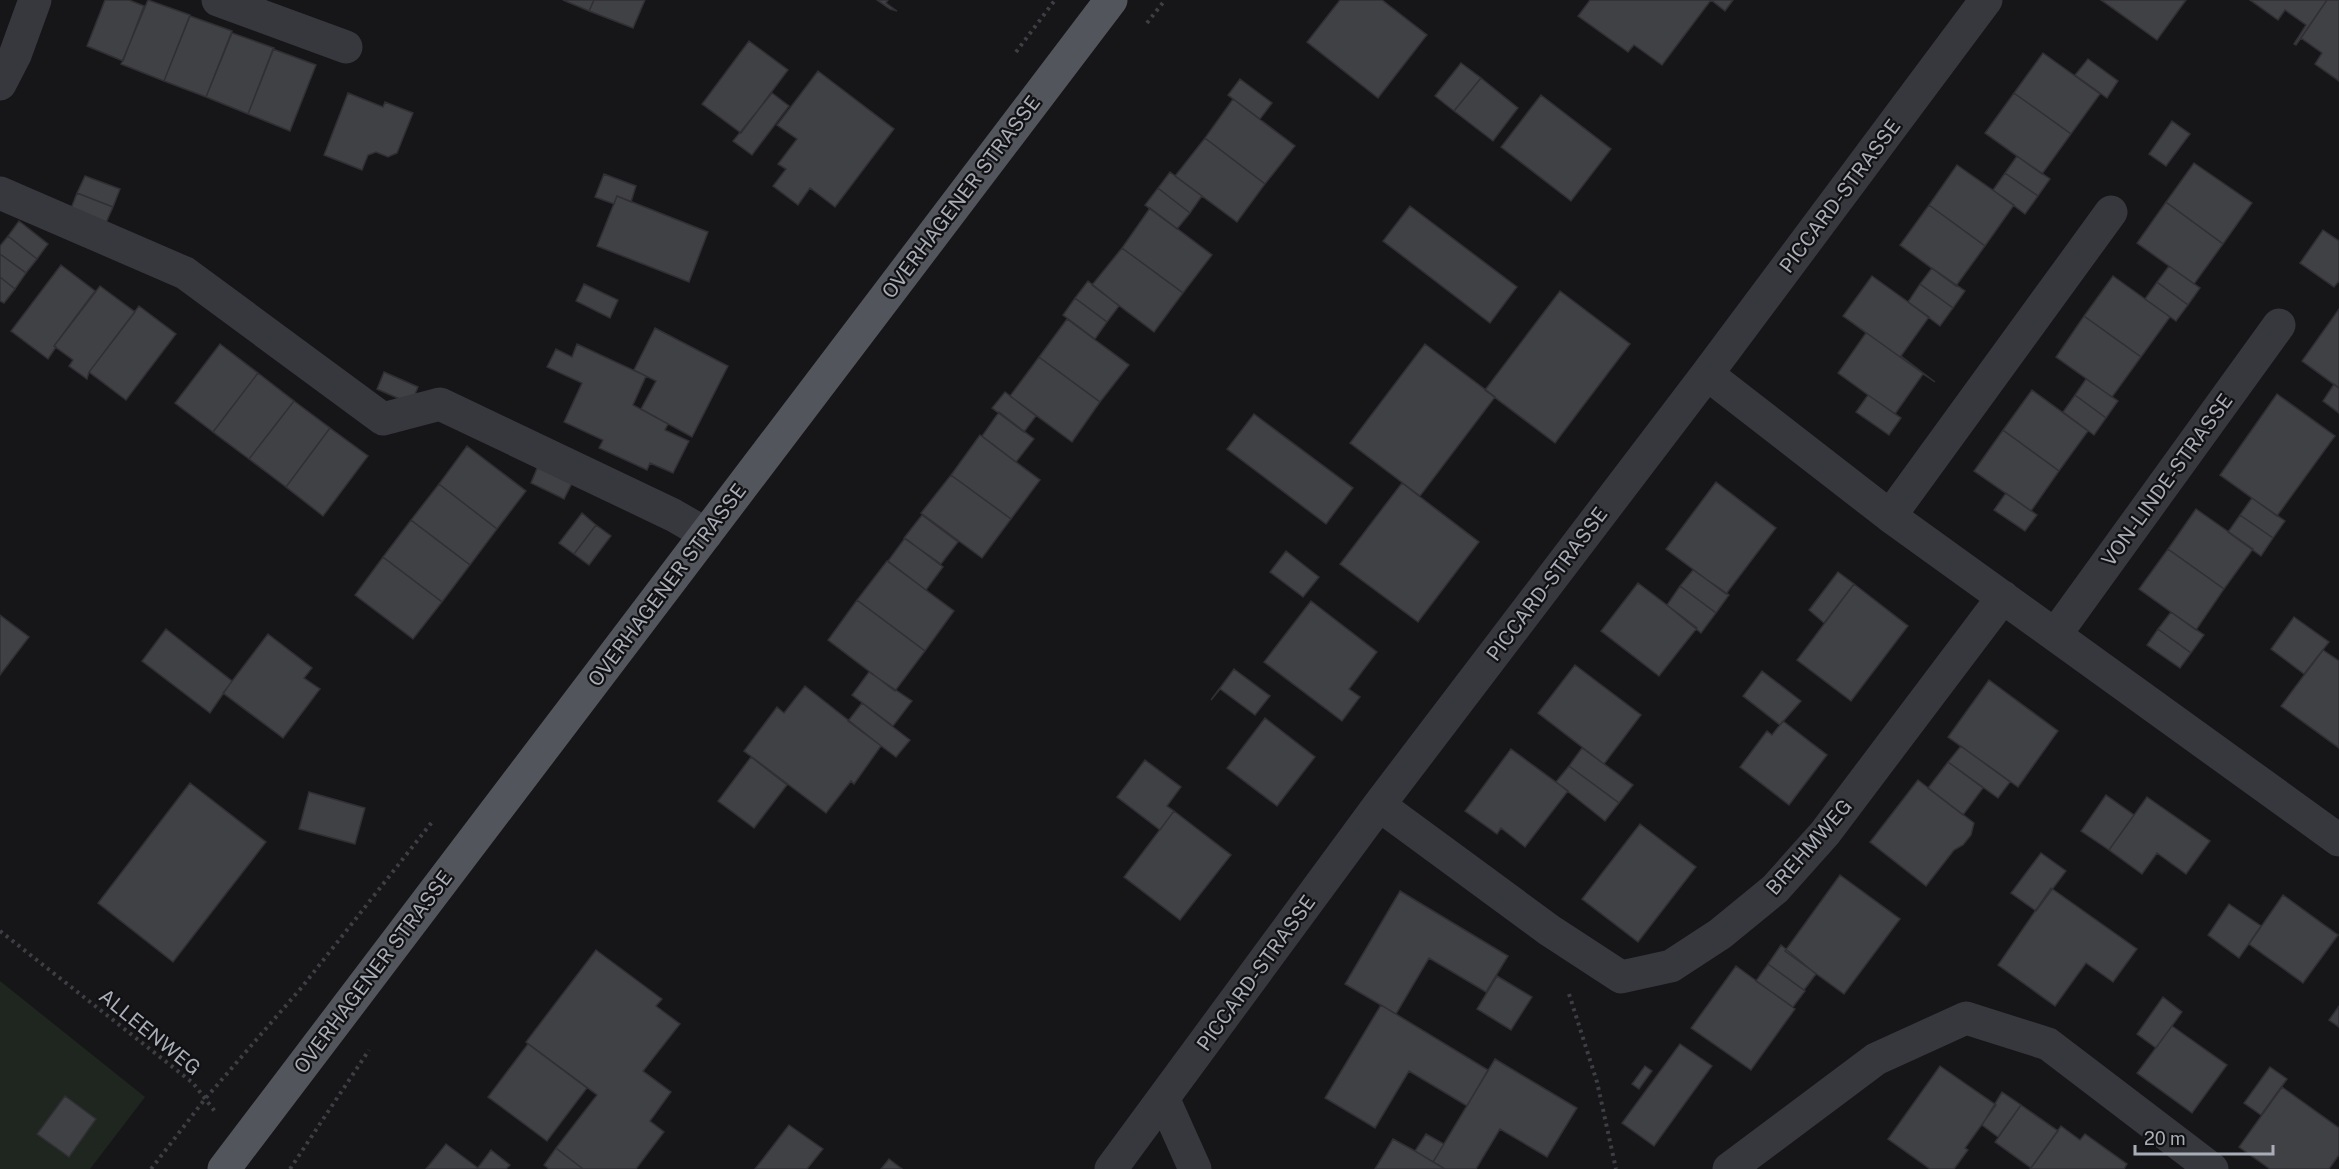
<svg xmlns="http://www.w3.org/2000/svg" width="2339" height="1169" font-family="'Public Sans',sans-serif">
  <rect width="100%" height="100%" fill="#161618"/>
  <!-- green -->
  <path fill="#1e261f" d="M 0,981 L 145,1097 L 90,1169 L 0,1169 Z"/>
  <!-- building -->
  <path fill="#404145" stroke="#303034" stroke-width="1.5" d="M 105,0 L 129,0 L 144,6 L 123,61 L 87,46 Z
    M 148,0 L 190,15 L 164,81 L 121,64 Z
    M 563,0 L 594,0 L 589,11 Z
    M 594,0 L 645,0 L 633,28 L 589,11 Z
    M 877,0 L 888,0 L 886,3 L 897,11 L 890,9 Z
    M 1340,0 L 1382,0 L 1427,35 L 1378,98 L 1307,42 Z
    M 1590,0 L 1711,0 L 1662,65 L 1634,45 L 1628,52 L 1578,16 Z
    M 1711,0 L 1733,0 L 1725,11 Z
    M 2101,0 L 2186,0 L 2157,40 Z
    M 2250,0 L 2327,0 L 2296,45 L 2294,44 L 2306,25 L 2285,10 L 2278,20 Z
    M 2327,0 L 2339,0 L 2339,81 L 2315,64 L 2322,53 L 2301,38 Z
    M 190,16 L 232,31 L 206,97 L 164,81 Z
    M 232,33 L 274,48 L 248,114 L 206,97 Z
    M 749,41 L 788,70 L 741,133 L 702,104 Z
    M 273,49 L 316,65 L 290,131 L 248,114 Z
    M 2043,53 L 2100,94 L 2071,134 L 2014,93 Z
    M 2088,59 L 2118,81 L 2107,98 L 2075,75 Z
    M 1461,63 L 1481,78 L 1454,111 L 1435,96 Z
    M 818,71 L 894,129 L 835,207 L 810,188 L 798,205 L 773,186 L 786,169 L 778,164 L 797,139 L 777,125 Z
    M 1481,78 L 1518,108 L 1493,141 L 1454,111 Z
    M 1240,79 L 1272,103 L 1260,119 L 1228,95 Z
    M 348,93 L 383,107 L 385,102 L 413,113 L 397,153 L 388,157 L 376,152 L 368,155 L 362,170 L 324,155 Z
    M 772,93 L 789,106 L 752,155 L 733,141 Z
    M 2014,93 L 2071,134 L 2042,174 L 1985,133 Z
    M 1541,95 L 1611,149 L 1571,201 L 1501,147 Z
    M 1233,99 L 1295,146 L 1265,184 L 1205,138 Z
    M 2172,121 L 2190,134 L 2166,166 L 2149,154 Z
    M 1205,138 L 1265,184 L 1237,222 L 1175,176 Z
    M 2017,156 L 2050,179 L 2038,196 L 2005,173 Z
    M 2194,163 L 2252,203 L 2223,244 L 2166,202 Z
    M 1957,165 L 2014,205 L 1985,246 L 1929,205 Z
    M 1170,172 L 1202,196 L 1190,213 L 1158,188 Z
    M 2005,173 L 2038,196 L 2025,214 L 1993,190 Z
    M 604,174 L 636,186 L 631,202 L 617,196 L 614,204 L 595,197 Z
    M 85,176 L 120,189 L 113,207 L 77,193 Z
    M 1158,188 L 1190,213 L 1177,229 L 1145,205 Z
    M 77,193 L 113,207 L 105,225 L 70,211 Z
    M 617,196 L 708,232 L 689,282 L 597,246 Z
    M 2166,202 L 2223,244 L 2194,284 L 2137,243 Z
    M 1929,205 L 1985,246 L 1956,286 L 1900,245 Z
    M 1410,206 L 1517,287 L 1490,323 L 1383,241 Z
    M 1150,208 L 1212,255 L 1183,293 L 1122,248 Z
    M 19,221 L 48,244 L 37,259 L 8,236 Z
    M 2323,230 L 2339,241 L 2339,281 L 2334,287 L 2300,263 Z
    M 8,236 L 37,259 L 26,273 L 0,254 L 0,246 Z
    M 1122,248 L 1183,293 L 1154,332 L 1092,285 Z
    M 0,254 L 26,273 L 15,289 L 0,277 Z
    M 61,265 L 95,291 L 54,346 L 56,347 L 48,359 L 11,331 Z
    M 2169,266 L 2200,288 L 2188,305 L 2157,282 Z
    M 1932,268 L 1965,291 L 1953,308 L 1920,284 Z
    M 1872,276 L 1929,317 L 1901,356 L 1935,382 L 1843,316 Z
    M 2113,276 L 2170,317 L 2141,357 L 2084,316 Z
    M 0,277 L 15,289 L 4,303 L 0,301 Z
    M 1088,281 L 1119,306 L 1107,322 L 1075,298 Z
    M 2157,282 L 2188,305 L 2176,321 L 2145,299 Z
    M 584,284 L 618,300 L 610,318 L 576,301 Z
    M 1920,284 L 1953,308 L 1940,326 L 1908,302 Z
    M 100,286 L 135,312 L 89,372 L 87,379 L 69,366 L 73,360 L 54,346 Z
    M 1560,291 L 1630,344 L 1555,443 L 1485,390 Z
    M 1075,298 L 1107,322 L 1095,339 L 1063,315 Z
    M 139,306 L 176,334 L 126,400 L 89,372 Z
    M 2339,309 L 2339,388 L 2302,361 Z
    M 1843,316 L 1935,382 L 1923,374 L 1895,414 L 1868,395 L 1838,373 L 1866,333 Z
    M 2084,316 L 2141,357 L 2112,397 L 2056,357 Z
    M 1067,319 L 1129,365 L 1100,402 L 1039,357 Z
    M 655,328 L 728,366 L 692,437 L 641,409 L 656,381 L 634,370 Z
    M 220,344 L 258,373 L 213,432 L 175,403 Z
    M 577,344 L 646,376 L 633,405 L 668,424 L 665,430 L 689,441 L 673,473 L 650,463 L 647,470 L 599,448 L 603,440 L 564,422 L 582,383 L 547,367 L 556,349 L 572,357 Z
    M 1425,344 L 1495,397 L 1420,496 L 1350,443 Z
    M 1039,357 L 1100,402 L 1072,442 L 1010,396 Z
    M 384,372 L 418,387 L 411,404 L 377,389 Z
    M 258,373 L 294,401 L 249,459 L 213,432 Z
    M 2086,379 L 2118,401 L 2106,418 L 2075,395 Z
    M 2334,384 L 2339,388 L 2339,413 L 2323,401 Z
    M 2032,390 L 2088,431 L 2059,471 L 2003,430 Z
    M 1005,392 L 1036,416 L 1024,432 L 992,408 Z
    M 2277,394 L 2335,436 L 2277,516 L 2220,475 Z
    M 1868,395 L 1901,418 L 1889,435 L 1856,412 Z
    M 2075,395 L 2106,418 L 2094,435 L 2063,412 Z
    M 294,401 L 330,428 L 286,487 L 249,459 Z
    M 999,412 L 1034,439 L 1016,462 L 982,436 Z
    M 1254,414 L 1353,488 L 1326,524 L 1227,449 Z
    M 330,428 L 368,456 L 323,516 L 286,487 Z
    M 2003,430 L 2059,471 L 2031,511 L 1974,471 Z
    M 980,435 L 1040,480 L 1011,519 L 951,475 Z
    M 467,446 L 526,491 L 497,529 L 439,484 Z
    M 538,466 L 572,483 L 564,499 L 531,483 Z
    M 951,475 L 1011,519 L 982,558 L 921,513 Z
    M 1716,482 L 1776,528 L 1726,594 L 1666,549 Z
    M 1402,483 L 1479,542 L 1418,622 L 1340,564 Z
    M 439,484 L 497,529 L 470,565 L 411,520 Z
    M 2006,493 L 2037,515 L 2025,531 L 1994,510 Z
    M 2252,498 L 2285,521 L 2273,538 L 2240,515 Z
    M 2196,509 L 2253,549 L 2224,589 L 2168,549 Z
    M 582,513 L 596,525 L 574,554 L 559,543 Z
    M 922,515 L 958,542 L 941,564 L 904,538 Z
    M 2240,515 L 2273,538 L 2261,556 L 2228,532 Z
    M 411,520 L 470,565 L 442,602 L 383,557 Z
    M 596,525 L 611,536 L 589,565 L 574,554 Z
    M 905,538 L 943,567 L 926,590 L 888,561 Z
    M 2168,549 L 2224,589 L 2196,630 L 2139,589 Z
    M 1286,551 L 1319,577 L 1303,597 L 1270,572 Z
    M 383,557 L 442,602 L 413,639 L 355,595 Z
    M 887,561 L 954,611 L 925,651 L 857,600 Z
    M 1693,570 L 1729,595 L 1716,613 L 1680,586 Z
    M 1838,572 L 1854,584 L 1824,623 L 1809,610 Z
    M 1638,583 L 1697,628 L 1659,676 L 1601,631 Z
    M 1854,584 L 1908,626 L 1851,701 L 1797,660 Z
    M 1680,586 L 1716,613 L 1701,633 L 1667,605 Z
    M 857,600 L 925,651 L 895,691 L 828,640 Z
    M 1311,601 L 1377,652 L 1349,689 L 1360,697 L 1342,721 L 1264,662 Z
    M 2171,612 L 2204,635 L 2191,653 L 2158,629 Z
    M 0,615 L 29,637 L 0,675 Z
    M 2294,617 L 2329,642 L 2304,674 L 2271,649 Z
    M 166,629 L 232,681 L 210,713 L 142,661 Z
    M 2158,629 L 2191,653 L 2180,668 L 2147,645 Z
    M 268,634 L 312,668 L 304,678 L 320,689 L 283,738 L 223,693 Z
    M 2323,650 L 2339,661 L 2339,748 L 2281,706 Z
    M 1575,665 L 1641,715 L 1604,764 L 1538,713 Z
    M 1234,669 L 1270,696 L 1255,715 L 1220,689 L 1211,700 Z
    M 1762,671 L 1801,701 L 1780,725 L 1743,696 Z
    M 869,672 L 912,701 L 893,726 L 852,695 Z
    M 1989,680 L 2058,731 L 2018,787 L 1948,737 Z
    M 805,686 L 881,746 L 854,784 L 851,781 L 826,813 L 744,751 L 777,707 L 784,713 Z
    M 862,703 L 910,740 L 896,757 L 848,721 Z
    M 1265,718 L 1315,757 L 1277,806 L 1227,768 Z
    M 1783,721 L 1827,755 L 1789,805 L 1740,767 L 1767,731 L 1772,735 Z
    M 1961,746 L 2010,782 L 1998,798 L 1948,762 Z
    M 1582,748 L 1633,785 L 1619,803 L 1569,766 Z
    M 1511,749 L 1568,791 L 1525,847 L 1501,828 L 1497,834 L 1465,811 Z
    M 751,757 L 787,785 L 754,828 L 718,801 Z
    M 1145,760 L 1181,787 L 1167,806 L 1174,811 L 1160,830 L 1117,797 Z
    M 1948,762 L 1983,788 L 1963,815 L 1928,788 Z
    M 1569,766 L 1619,803 L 1605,821 L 1556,782 Z
    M 1918,780 L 1974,823 L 1971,835 L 1963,845 L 1954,850 L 1926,886 L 1870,842 Z
    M 190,783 L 266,842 L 173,962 L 98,903 Z
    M 309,792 L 365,808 L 355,844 L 299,829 Z
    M 2106,795 L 2134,815 L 2109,850 L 2081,831 Z
    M 2147,797 L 2210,841 L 2186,874 L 2157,853 L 2142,874 L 2109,850 Z
    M 1174,811 L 1231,855 L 1180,920 L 1124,877 Z
    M 1640,824 L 1696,867 L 1638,942 L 1582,899 Z
    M 2041,853 L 2066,871 L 2036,911 L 2011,893 Z
    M 1840,875 L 1900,919 L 1844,994 L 1785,951 Z
    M 2051,888 L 2137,949 L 2113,982 L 2086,963 L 2055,1006 L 1998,965 Z
    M 1400,891 L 1508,956 L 1486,992 L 1429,958 L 1396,1014 L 1345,984 Z
    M 2283,895 L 2338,935 L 2303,983 L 2249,944 Z
    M 2229,904 L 2261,926 L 2239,958 L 2208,935 Z
    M 1781,945 L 1816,974 L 1804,990 L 1768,964 Z
    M 596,950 L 662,999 L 656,1006 L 680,1024 L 643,1071 L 671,1092 L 650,1121 L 664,1132 L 636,1169 L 583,1169 L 556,1148 L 597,1095 L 526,1042 Z
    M 1768,964 L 1805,991 L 1793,1007 L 1756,981 Z
    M 1736,966 L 1795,1009 L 1751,1070 L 1691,1028 Z
    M 1497,976 L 1532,997 L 1511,1030 L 1477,1009 Z
    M 2163,997 L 2182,1012 L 2156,1048 L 2137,1034 Z
    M 1381,1005 L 1488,1070 L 1467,1106 L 1409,1071 L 1375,1128 L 1325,1098 Z
    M 2339,1006 L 2339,1027 L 2329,1020 Z
    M 2172,1026 L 2227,1065 L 2192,1113 L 2137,1073 Z
    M 528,1044 L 587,1088 L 547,1141 L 488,1097 Z
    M 1680,1044 L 1712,1066 L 1654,1146 L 1622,1123 Z
    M 1495,1059 L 1577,1108 L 1547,1157 L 1500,1129 L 1476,1169 L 1445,1169 L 1433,1162 Z
    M 1645,1066 L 1652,1071 L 1639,1089 L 1632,1084 Z
    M 1940,1066 L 1996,1105 L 1965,1148 L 1968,1150 L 1954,1169 L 1930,1169 L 1888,1139 Z
    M 2270,1067 L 2287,1079 L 2261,1115 L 2244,1103 Z
    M 2282,1087 L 2339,1128 L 2339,1155 L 2329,1169 L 2270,1169 L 2239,1147 Z
    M 2002,1092 L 2021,1105 L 1998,1137 L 1982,1125 Z
    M 65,1096 L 96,1119 L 69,1157 L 37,1134 Z
    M 2021,1105 L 2058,1131 L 2031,1168 L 1995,1142 Z
    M 789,1125 L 823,1149 L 807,1169 L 755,1169 Z
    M 2061,1126 L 2080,1140 L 2085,1134 L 2127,1164 L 2124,1169 L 2030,1169 Z
    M 1426,1134 L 1444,1144 L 1433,1162 L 1415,1151 Z
    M 1393,1139 L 1415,1151 L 1445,1169 L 1375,1169 Z
    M 446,1144 L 478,1168 L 477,1169 L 426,1169 Z
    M 556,1148 L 583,1169 L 549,1169 L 544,1165 Z
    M 491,1150 L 510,1165 L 506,1169 L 477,1169 Z
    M 889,1159 L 902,1169 L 881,1169 Z"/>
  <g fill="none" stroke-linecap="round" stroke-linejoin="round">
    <!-- path -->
    <path stroke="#3d3f44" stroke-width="4" stroke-dasharray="3 4.5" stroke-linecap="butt" d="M 1147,23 L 1165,0
      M 1016,52 L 1055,0
      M 0,931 L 193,1083 L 217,1114
      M 1569,994 L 1597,1082 L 1616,1169
      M 151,1169 L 205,1099 L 302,987 L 432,822
      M 290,1169 L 369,1050"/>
    <!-- minor -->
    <path stroke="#37383d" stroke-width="33" d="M 218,0 L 346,47
      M 0,84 L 15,55 L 35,0
      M 0,193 L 185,273 L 383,419 L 440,404 L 673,515 L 706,534
      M 1707,374 L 1890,516 L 2339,840
      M 1890,516 L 2111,212
      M 2055,635 L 2279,325
      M 1379,805 L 1549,930 L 1621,977 L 1671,966 L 1720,934 L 1775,889 L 1825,833 L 2003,597
      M 1164,1100 L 1195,1169
      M 1111,1169 L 1379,805 L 1707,374 L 1986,0
      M 1729,1169 L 1876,1059 L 1966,1018 L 2048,1044 L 2212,1169"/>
    <!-- major -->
    <path stroke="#53555c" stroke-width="33" d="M 224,1169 L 1111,0"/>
  </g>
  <g text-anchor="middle" stroke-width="4.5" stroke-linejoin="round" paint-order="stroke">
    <!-- street labels -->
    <g font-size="20" fill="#a8adb8" stroke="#111113">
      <text transform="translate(1840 196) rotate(-53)" y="7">PICCARD-STRASSE</text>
      <text transform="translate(961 197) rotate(-53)" y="7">OVERHAGENER STRASSE</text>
      <text transform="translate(2167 480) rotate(-54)" y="7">VON-LINDE-STRASSE</text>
      <text transform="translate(1547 584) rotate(-53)" y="7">PICCARD-STRASSE</text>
      <text transform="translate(667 585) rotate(-53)" y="7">OVERHAGENER STRASSE</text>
      <text transform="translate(1809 847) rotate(-49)" y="7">BREHMWEG</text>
      <text transform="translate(373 972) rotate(-53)" y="7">OVERHAGENER STRASSE</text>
      <text transform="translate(1256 973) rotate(-54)" y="7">PICCARD-STRASSE</text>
      <text transform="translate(150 1032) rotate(39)" y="7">ALLEENWEG</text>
    </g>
  </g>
  <!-- scale -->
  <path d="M2135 1145v9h138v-9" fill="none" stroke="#a8adb8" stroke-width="3"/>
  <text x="2144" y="1145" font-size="18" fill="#a8adb8" stroke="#111113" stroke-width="4.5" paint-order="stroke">20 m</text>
</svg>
